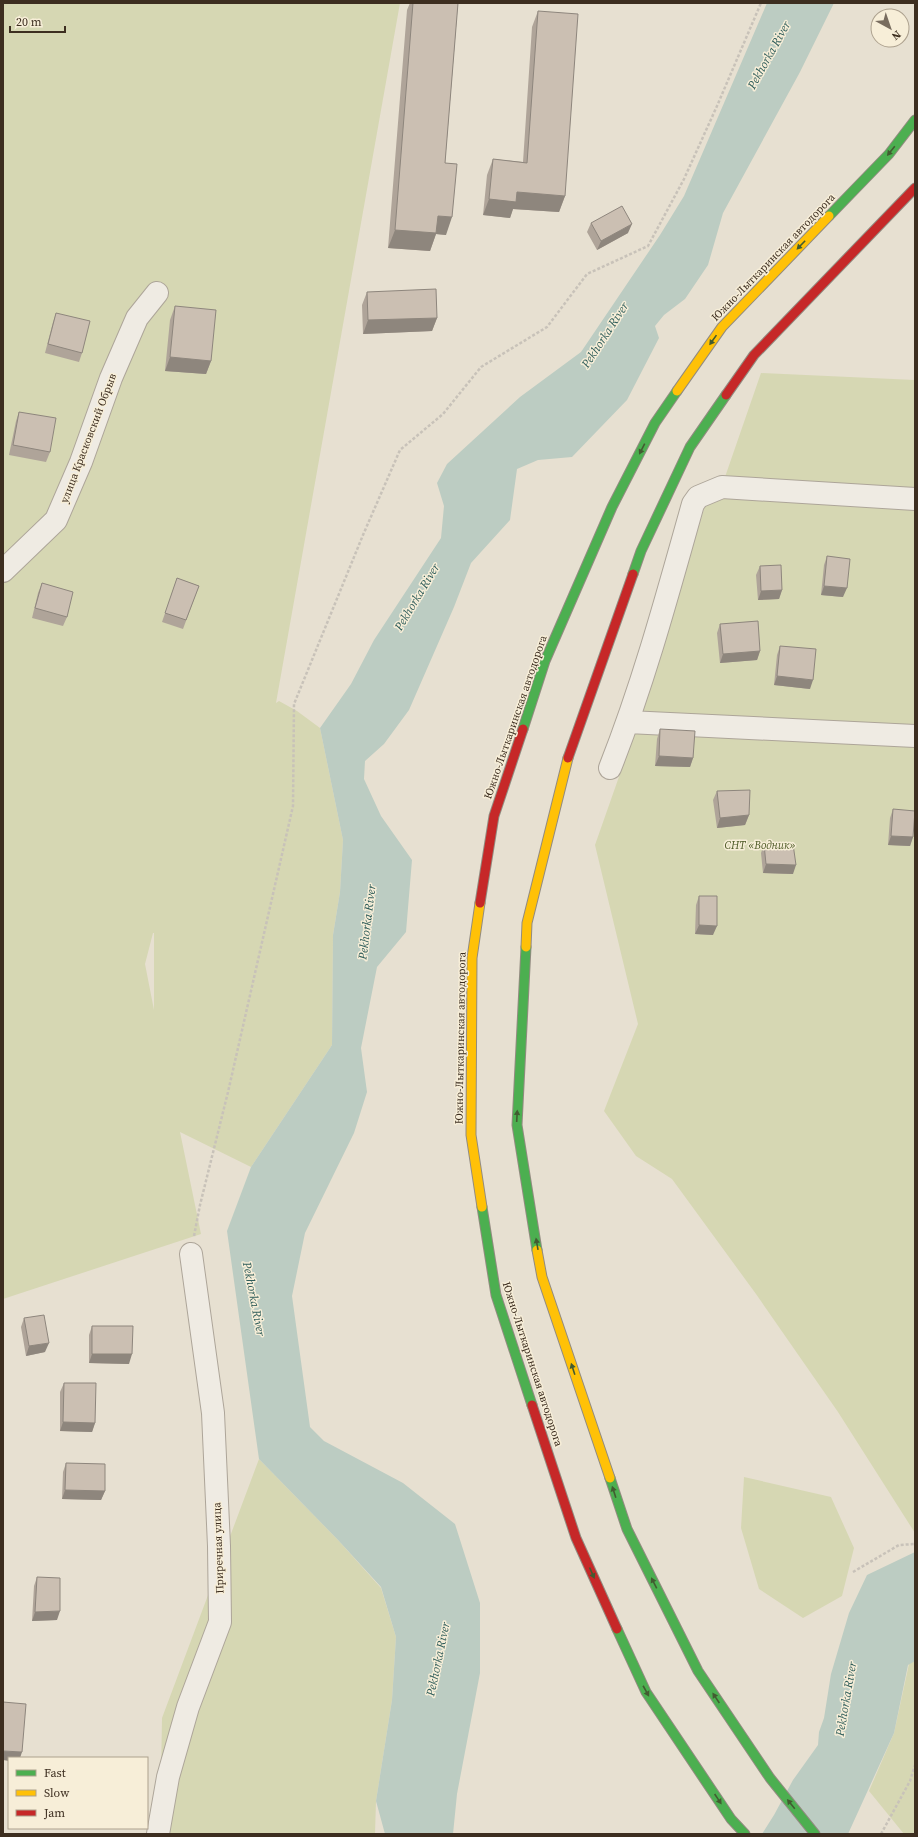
<svg xmlns="http://www.w3.org/2000/svg" width="918" height="1837" font-family="'Source Serif 4',serif">
  <rect width="100%" height="100%" fill="#e7e0d1"/>
  <!-- green -->
  <path fill="#d6d7b3" fill-rule="evenodd" d="M 3,3 L 400,3 L 276,703 L 279,701 L 297,711 L 320,728 L 343,840 L 340,892 L 333,935 L 332,1045 L 251,1167 L 180,1132 L 201,1234 L 3,1299 ZM 153,933 L 154,933 L 154,1010 L 145,964 Z
    M 761,373 L 915,380 L 915,1533 L 838,1412 L 756,1294 L 672,1179 L 636,1156 L 604,1111 L 638,1024 L 595,845 L 634,734 L 705,506 L 725,477 Z
    M 259,1459 L 338,1540 L 381,1588 L 396,1637 L 392,1700 L 376,1801 L 375,1834 L 160,1834 L 162,1718 Z
    M 744,1477 L 831,1497 L 854,1548 L 842,1596 L 803,1618 L 759,1589 L 741,1528 Z
    M 915,1649 L 915,1834 L 904,1834 L 869,1791 L 894,1733 L 912,1650 Z"/>
  <!-- water -->
  <path fill="#bcccc2" d="M 767,3 L 834,3 L 800,72 L 723,213 L 708,265 L 685,299 L 664,315 L 655,326 L 659,338 L 627,400 L 572,457 L 538,460 L 517,469 L 510,520 L 471,563 L 454,607 L 409,710 L 384,744 L 365,761 L 364,779 L 381,816 L 412,860 L 406,932 L 377,967 L 361,1048 L 367,1092 L 354,1133 L 305,1233 L 292,1296 L 310,1427 L 324,1441 L 403,1483 L 455,1524 L 480,1603 L 480,1673 L 457,1794 L 453,1834 L 385,1834 L 376,1801 L 392,1700 L 396,1637 L 381,1587 L 338,1540 L 259,1459 L 227,1231 L 251,1167 L 332,1045 L 333,935 L 340,892 L 343,840 L 320,728 L 351,684 L 374,640 L 441,538 L 444,506 L 437,483 L 447,464 L 520,397 L 581,352 L 660,235 L 684,196 Z
    M 915,1552 L 915,1661 L 908,1665 L 894,1733 L 848,1834 L 762,1834 L 774,1815 L 793,1780 L 818,1745 L 819,1732 L 824,1718 L 831,1674 L 849,1613 L 867,1575 Z"/>
  <g fill="none" stroke-linecap="round" stroke-linejoin="round">
    <!-- street casing -->
    <g stroke="#ada599" stroke-width="24">
      <path id="street" d="M 3,571 L 56,520 L 81,462 L 111,378 L 137,318 L 157,293
        M 628,722 L 915,736
        M 610,768 C 644,682 668,593 693,504 L 698,497 L 722,487 L 915,499
        M 158,1834 L 168,1777 L 188,1707 L 220,1622 L 219,1546 L 213,1413 L 191,1254"/>
    </g>
    <!-- fast casing -->
    <g stroke="#928b80" stroke-width="11">
      <path id="fast" d="M 829,216 L 889,154 L 915,120
        M 633,574 L 641,551 L 690,447 L 726,395
        M 523,729 L 545,661 L 612,507 L 655,423 L 677,391
        M 526,947 L 517,1125 L 537,1250
        M 482,1207 L 496,1295 L 532,1405
        M 610,1478 L 627,1529 L 698,1671 L 770,1778 L 815,1834
        M 617,1629 L 646,1692 L 731,1819 L 745,1834"/>
    </g>
    <!-- slow casing -->
    <g stroke="#928b80" stroke-width="11">
      <path id="slow" d="M 677,391 L 722,327 L 829,216
        M 480,903 L 472,958 L 471,1135 L 482,1207
        M 526,947 L 527,923 L 568,758
        M 537,1250 L 542,1277 L 610,1478"/>
    </g>
    <!-- jam casing -->
    <g stroke="#928b80" stroke-width="11">
      <path id="jam" d="M 726,395 L 754,355 L 915,188
        M 568,758 L 633,574
        M 480,903 L 494,816 L 523,729
        M 532,1405 L 576,1538 L 617,1629"/>
    </g>
    <!-- path -->
    <path stroke="#c8c2b9" stroke-width="2.5" stroke-dasharray="3 2" stroke-linecap="butt" d="M 194,1236 L 200,1205 L 228,1092 L 293,806 L 294,704 L 363,535 L 400,450 L 443,414 L 481,367 L 547,327 L 587,274 L 648,246 L 684,179 L 717,106 L 761,3
      M 853,1572 L 899,1545 L 915,1544
      M 881,1834 L 910,1781 L 915,1765"/>
    <!-- street -->
    <use href="#street" stroke="#efebe3" stroke-width="22"/>
    <!-- fast -->
    <use href="#fast" stroke="#4caf50" stroke-width="9"/>
    <!-- slow -->
    <use href="#slow" stroke="#ffc107" stroke-width="9"/>
    <!-- jam -->
    <use href="#jam" stroke="#c62828" stroke-width="9"/>
  </g>
  <!-- wall -->
  <path fill="#afa499" d="M 410,3 L 458,3 L 445,163 L 446,235 L 436,234 L 430,251 L 388,248 L 407,10 Z
    M 538,11 L 565,196 L 559,212 L 513,209 L 510,218 L 483,215 L 487,175 L 493,159 L 523,162 L 532,27 Z
    M 591,223 L 628,233 L 597,250 L 587,232 Z
    M 367,292 L 437,318 L 432,331 L 363,334 L 362,305 Z
    M 175,306 L 211,361 L 206,374 L 165,371 L 170,320 Z
    M 56,313 L 82,353 L 79,362 L 45,353 L 53,322 Z
    M 19,412 L 50,452 L 46,462 L 9,455 L 16,421 Z
    M 827,556 L 843,597 L 821,595 L 824,565 Z
    M 760,566 L 782,590 L 779,599 L 758,600 L 756,575 Z
    M 177,578 L 199,586 L 183,629 L 162,622 Z
    M 42,583 L 67,617 L 63,626 L 32,618 L 38,593 Z
    M 720,624 L 760,651 L 757,660 L 720,663 L 717,633 Z
    M 780,646 L 810,689 L 774,685 L 777,655 Z
    M 660,729 L 693,758 L 690,767 L 655,766 L 657,739 Z
    M 717,791 L 749,815 L 745,825 L 717,828 L 713,800 Z
    M 893,809 L 913,837 L 910,846 L 888,845 L 890,818 Z
    M 764,844 L 793,874 L 763,873 L 761,853 Z
    M 699,896 L 713,935 L 695,934 L 696,905 Z
    M 24,1318 L 45,1352 L 26,1356 L 21,1327 Z
    M 92,1326 L 129,1364 L 89,1363 L 89,1335 Z
    M 64,1383 L 95,1423 L 92,1432 L 60,1431 L 60,1392 Z
    M 66,1463 L 105,1491 L 101,1500 L 62,1499 L 63,1472 Z
    M 37,1577 L 57,1620 L 32,1621 L 34,1586 Z"/>
  <!-- shaded-wall -->
  <path fill="#8e867d" d="M 517,192 L 565,196 L 559,212 L 513,209 L 510,218 L 483,215 L 489,199 Z
    M 438,216 L 452,217 L 446,235 L 436,234 L 430,251 L 388,248 L 395,230 Z
    M 632,224 L 628,233 L 597,250 L 601,241 Z
    M 437,318 L 432,331 L 363,334 L 368,320 Z
    M 170,357 L 211,361 L 206,374 L 165,371 Z
    M 824,586 L 847,588 L 843,597 L 821,595 Z
    M 782,590 L 779,599 L 758,600 L 761,591 Z
    M 760,651 L 757,660 L 720,663 L 723,654 Z
    M 777,676 L 813,680 L 810,689 L 774,685 Z
    M 659,756 L 693,758 L 690,767 L 655,766 Z
    M 749,815 L 745,825 L 717,828 L 720,818 Z
    M 891,836 L 913,837 L 910,846 L 888,845 Z
    M 766,864 L 796,865 L 793,874 L 763,873 Z
    M 699,925 L 717,926 L 713,935 L 695,934 Z
    M 49,1343 L 45,1352 L 26,1356 L 29,1346 Z
    M 92,1354 L 132,1354 L 129,1364 L 89,1363 Z
    M 63,1422 L 95,1423 L 92,1432 L 60,1431 Z
    M 65,1490 L 105,1491 L 101,1500 L 62,1499 Z
    M 60,1611 L 57,1620 L 32,1621 L 35,1612 Z
    M 3,1751 L 22,1752 L 20,1758 L 9,1758 L 9,1761 L 3,1760 Z"/>
  <!-- building -->
  <path fill="#cbbfb2" stroke="#8e867d" d="M 413,3 L 458,3 L 445,163 L 457,164 L 452,217 L 438,216 L 436,233 L 395,230 Z
    M 538,11 L 578,14 L 565,196 L 517,192 L 516,202 L 489,199 L 493,159 L 527,163 Z
    M 622,206 L 632,224 L 601,241 L 591,223 Z
    M 436,289 L 437,318 L 368,320 L 367,292 Z
    M 175,306 L 216,310 L 211,361 L 170,357 Z
    M 56,313 L 90,321 L 82,353 L 48,344 Z
    M 19,412 L 56,418 L 50,452 L 13,445 Z
    M 827,556 L 850,559 L 847,588 L 824,586 Z
    M 781,565 L 782,590 L 761,591 L 760,566 Z
    M 177,578 L 199,586 L 186,620 L 165,613 Z
    M 42,583 L 73,592 L 67,617 L 35,608 Z
    M 758,621 L 760,651 L 723,654 L 720,624 Z
    M 780,646 L 816,649 L 813,680 L 777,676 Z
    M 660,729 L 695,731 L 693,758 L 659,756 Z
    M 750,790 L 749,815 L 720,818 L 717,791 Z
    M 893,809 L 915,811 L 913,837 L 891,836 Z
    M 764,844 L 793,844 L 796,865 L 766,864 Z
    M 699,896 L 717,896 L 717,926 L 699,925 Z
    M 44,1315 L 49,1343 L 29,1346 L 24,1318 Z
    M 92,1326 L 133,1326 L 132,1354 L 92,1354 Z
    M 64,1383 L 96,1383 L 95,1423 L 63,1422 Z
    M 66,1463 L 105,1464 L 105,1491 L 65,1490 Z
    M 37,1577 L 60,1578 L 60,1611 L 35,1612 Z
    M 3,1702 L 26,1704 L 22,1752 L 3,1751 Z"/>
  <!-- one-way arrows -->
  <defs><path id="oneway-solid" d="M-6-.8H1V-3.2L6.5 0L1 3.2V.8H-6Z"/></defs>
  <g fill="#425b31">
    <use href="#oneway-solid" transform="translate(891 151) rotate(129)"/>
    <use href="#oneway-solid" transform="translate(801 245) rotate(134)"/>
    <use href="#oneway-solid" transform="translate(713 340) rotate(125)"/>
    <use href="#oneway-solid" transform="translate(642 449) rotate(117)"/>
    <use href="#oneway-solid" transform="translate(517 1116) rotate(-87)"/>
    <use href="#oneway-solid" transform="translate(537 1244) rotate(-100)"/>
    <use href="#oneway-solid" transform="translate(573 1369) rotate(-108)"/>
    <use href="#oneway-solid" transform="translate(614 1492) rotate(-108)"/>
    <use href="#oneway-solid" transform="translate(592 1573) rotate(66)"/>
    <use href="#oneway-solid" transform="translate(654 1583) rotate(-117)"/>
    <use href="#oneway-solid" transform="translate(646 1691) rotate(61)"/>
    <use href="#oneway-solid" transform="translate(716 1698) rotate(-124)"/>
    <use href="#oneway-solid" transform="translate(718 1799) rotate(56)"/>
    <use href="#oneway-solid" transform="translate(791 1804) rotate(-129)"/>
  </g>
  <g text-anchor="middle" stroke-width="3" stroke-linejoin="round" paint-order="stroke">
    <!-- street labels -->
    <g font-size="11" fill="#3d2e20" stroke="#f7eed8">
      <text transform="translate(773 257) rotate(-46)" y="4">Южно-Лыткаринская автодорога</text>
      <text transform="translate(88 438) rotate(-69)" y="4">улица Красковский Обрыв</text>
      <text transform="translate(515 717) rotate(-71)" y="4">Южно-Лыткаринская автодорога</text>
      <text transform="translate(460 1038) rotate(-89)" y="4">Южно-Лыткаринская автодорога</text>
      <text transform="translate(533 1364) rotate(72)" y="4">Южно-Лыткаринская автодорога</text>
      <text transform="translate(218 1548) rotate(-92)" y="4">Приречная улица</text>
    </g>
    <!-- park labels -->
    <g font-size="11" font-style="italic" fill="#4d5a26" stroke="#f7eed8">
      <text x="760" y="849">СНТ «Водник»</text>
    </g>
    <!-- water labels -->
    <g font-size="12" font-style="italic" fill="#2f5d5a" stroke="#f7eed8">
      <text transform="translate(769 55) rotate(-61)" y="4">Pekhorka River</text>
      <text transform="translate(605 335) rotate(-57)" y="4">Pekhorka River</text>
      <text transform="translate(417 597) rotate(-59)" y="4">Pekhorka River</text>
      <text transform="translate(367 922) rotate(-83)" y="4">Pekhorka River</text>
      <text transform="translate(254 1299) rotate(79)" y="4">Pekhorka River</text>
      <text transform="translate(438 1659) rotate(-78)" y="4">Pekhorka River</text>
      <text transform="translate(846 1699) rotate(-80)" y="4">Pekhorka River</text>
    </g>
  </g>
  <!-- border -->
  <rect width="918" height="1837" fill="none" stroke="#3d2e20" stroke-width="8"/>
  <!-- legend -->
  <rect x="8" y="1757" width="140" height="72" fill="#f7eed8" stroke="#ada18e"/>
  <rect x="16" y="1770" width="20" height="6" fill="#4caf50" stroke="#ada18e"/>
  <text x="44" y="1777" font-size="12" fill="#3d2e20">Fast</text>
  <rect x="16" y="1790" width="20" height="6" fill="#ffc107" stroke="#ada18e"/>
  <text x="44" y="1797" font-size="12" fill="#3d2e20">Slow</text>
  <rect x="16" y="1810" width="20" height="6" fill="#c62828" stroke="#ada18e"/>
  <text x="44" y="1817" font-size="12" fill="#3d2e20">Jam</text>
  <!-- north arrow -->
  <g transform="translate(890 28) rotate(140)"><circle r="19" fill="#f7eed8" stroke="#ada18e"/>
  <path d="M0-3L7 15L0 10L-7 15Z" fill="#786c5e"/>
  <text y="-6" font-size="11" font-weight="bold" text-anchor="middle" fill="#3d2e20">N</text>
  </g>
  <!-- scale -->
  <path d="M10 26v6h55v-6" fill="none" stroke="#3d2e20" stroke-width="2"/>
  <text x="16" y="26" font-size="12" fill="#3d2e20" stroke="#f7eed8" stroke-width="3" paint-order="stroke">20 m</text>
</svg>
